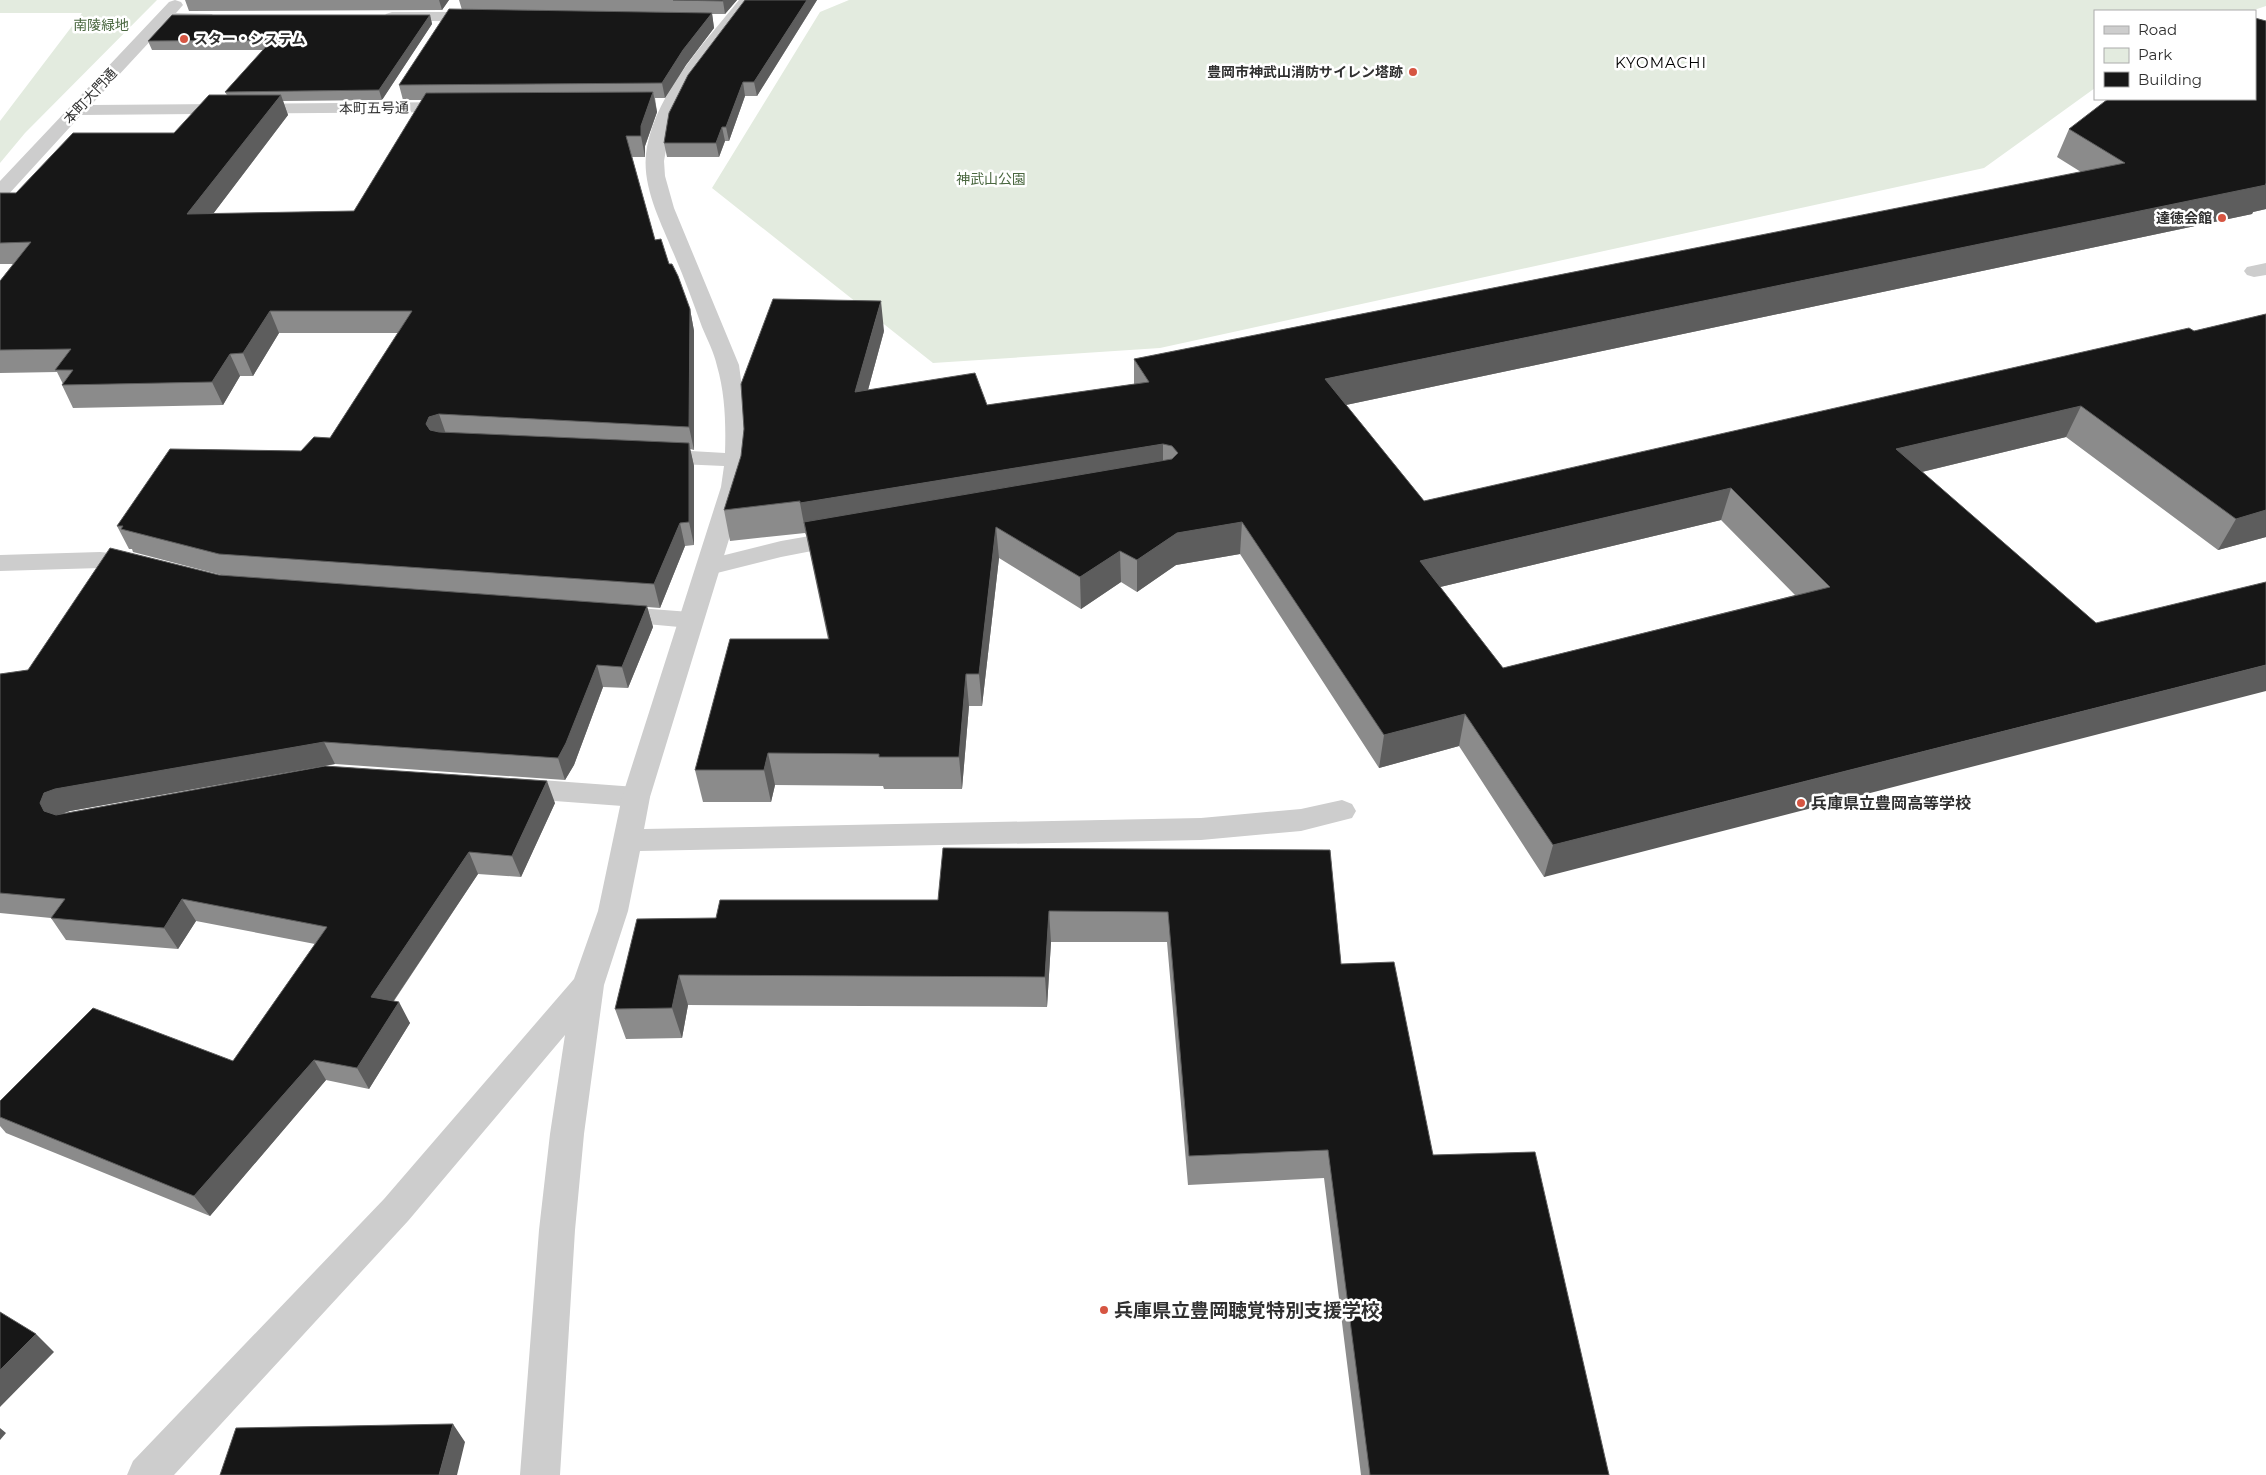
<svg xmlns="http://www.w3.org/2000/svg" width="2266" height="1475" font-family="Montserrat,'Noto Sans JP',sans-serif">
  <rect width="100%" height="100%" fill="#fff"/>
  <!-- green -->
  <path fill="#e3ebdf" d="M 0,0 L 157,0 L 25,133 L 0,163 L 0,121 L 82,13 L 0,13 Z
    M 849,0 L 2266,0 L 2266,6 L 2251,11 L 2095,11 L 2095,88 L 1984,168 L 1160,348 L 933,363 L 712,188 L 820,12 Z"/>
  <g fill="none" stroke-linecap="round" stroke-linejoin="round">
    <!-- service -->
    <path fill="#cdcdcd" fill-rule="evenodd" d="M 844,530 L 853,533 L 856,538 L 853,543 L 781,557 L 709,575 L 700,573 L 697,567 L 700,561 L 709,559 L 781,541 Z
      M 100,552 L 147,557 L 150,563 L 147,569 L 138,571 L 100,568 L 0,571 L 0,555 Z
      M 612,606 L 690,612 L 699,614 L 703,620 L 699,626 L 690,628 L 603,620 L 599,614 L 603,608 Z
      M 514,778 L 636,787 L 646,790 L 650,797 L 646,804 L 636,807 L 514,798 L 504,795 L 500,788 L 504,781 Z"/>
    <!-- minor -->
    <path fill="#cdcdcd" fill-rule="evenodd" d="M 175,0 L 181,2 L 183,5 L 176,13 L 212,14 L 214,17 L 212,20 L 206,22 L 167,23 L 91,105 L 455,102 L 461,103 L 464,107 L 461,111 L 455,112 L 81,115 L 7,196 L 0,198 L 0,181 L 169,2 Z
      M 739,0 L 755,0 L 689,88 L 670,127 L 664,161 L 665,176 L 674,208 L 739,365 L 747,426 L 748,460 L 745,487 L 650,797 L 644,829 L 1201,818 L 1301,809 L 1342,800 L 1352,804 L 1356,811 L 1352,818 L 1301,831 L 1201,840 L 640,851 L 628,911 L 604,985 L 584,1134 L 575,1230 L 560,1475 L 520,1475 L 539,1230 L 550,1134 L 565,1035 L 408,1221 L 174,1475 L 127,1475 L 133,1461 L 384,1199 L 574,979 L 598,911 L 622,797 L 721,487 L 724,466 L 656,463 L 648,461 L 645,456 L 648,451 L 656,449 L 725,453 C 726,424 725,393 717,366 C 714,352 707,339 702,327 C 693,302 684,277 673,252 C 660,220 640,183 647,147 C 658,90 704,44 739,0 Z
      M 392,12 L 481,12 L 487,14 L 489,17 L 487,20 L 481,22 L 386,20 L 384,17 L 386,14 Z
      M 2266,263 L 2266,275 L 2254,277 L 2247,275 L 2244,271 L 2247,267 Z"/>
  </g>
  <!-- wall -->
  <path fill="#8b8b8b" fill-rule="evenodd" d="M 185,0 L 449,0 L 442,10 L 189,11 Z
    M 459,0 L 737,0 L 725,14 L 712,14 L 714,28 L 686,65 L 665,98 L 655,98 L 657,112 L 645,146 L 645,157 L 632,157 L 655,240 L 669,264 L 690,309 L 694,331 L 694,450 L 690,449 L 694,466 L 694,545 L 685,546 L 660,608 L 647,607 L 653,627 L 628,688 L 603,687 L 574,765 L 565,780 L 335,764 L 70,811 L 61,814 L 555,803 L 521,877 L 478,874 L 394,1001 L 410,1023 L 369,1089 L 326,1080 L 210,1216 L 6,1133 L 0,1126 L 0,1101 L 233,1061 L 315,944 L 196,921 L 178,949 L 66,940 L 51,918 L 0,913 L 0,674 L 28,670 L 219,575 L 225,576 L 133,552 L 132,549 L 129,549 L 117,526 L 301,451 L 330,438 L 398,333 L 279,333 L 253,376 L 240,376 L 223,405 L 73,408 L 62,385 L 63,384 L 57,372 L 0,373 L 0,281 L 13,264 L 0,264 L 0,193 L 16,193 L 174,133 L 227,95 L 225,92 L 263,50 L 152,50 L 148,41 L 430,15 L 432,24 L 382,100 L 283,101 L 288,115 L 213,214 L 354,211 L 422,100 L 403,100 L 399,85 L 462,10 Z
    M 745,0 L 817,0 L 757,96 L 745,96 L 729,141 L 725,141 L 719,157 L 667,157 L 664,143 Z
    M 2266,21 L 2266,209 L 2253,212 L 2252,214 L 1346,405 L 1424,501 L 2194,331 L 2266,314 L 2266,537 L 2218,550 L 2066,437 L 1922,472 L 2096,623 L 1544,877 L 1459,746 L 1379,768 L 1240,554 L 1176,565 L 1137,592 L 1121,582 L 1081,609 L 999,558 L 982,706 L 969,706 L 962,789 L 884,789 L 883,786 L 775,785 L 771,802 L 703,802 L 695,770 L 828,639 L 806,535 L 805,533 L 730,541 L 724,510 L 884,331 L 868,390 L 987,405 L 1134,384 L 1134,359 L 2081,172 L 2057,157 L 2069,129 ZM 1721,520 L 1795,595 L 1503,668 L 1440,587 Z
    M 1330,850 L 1341,964 L 1433,1155 L 1609,1475 L 1361,1475 L 1324,1178 L 1188,1185 L 1167,942 L 1051,942 L 1047,1007 L 688,1005 L 682,1038 L 626,1039 L 615,1009 L 716,918 L 938,900 Z"/>
  <!-- shaded-wall -->
  <path fill="#5d5d5d" d="M 439,0 L 449,0 L 442,10 Z
    M 723,0 L 737,0 L 725,14 L 723,1 Z
    M 807,0 L 817,0 L 757,96 L 754,82 Z
    M 712,13 L 714,28 L 686,65 L 665,98 L 662,83 L 683,50 Z
    M 430,15 L 432,24 L 382,100 L 379,90 Z
    M 743,82 L 745,96 L 729,141 L 726,127 Z
    M 653,92 L 657,112 L 645,146 L 645,157 L 641,136 L 641,126 Z
    M 281,95 L 288,115 L 197,235 L 187,214 Z
    M 722,127 L 725,141 L 719,157 L 716,143 Z
    M 2266,184 L 2266,209 L 2253,212 L 2252,214 L 1322,410 L 1325,379 Z
    M 881,301 L 884,331 L 859,423 L 855,392 Z
    M 690,309 L 694,331 L 694,450 L 689,427 Z
    M 270,311 L 279,333 L 253,376 L 243,353 Z
    M 230,354 L 240,376 L 223,405 L 212,382 Z
    M 2081,406 L 2066,437 L 1884,481 L 1896,449 Z
    M 439,414 L 447,437 L 437,440 L 426,424 L 429,417 Z
    M 689,443 L 694,466 L 694,545 L 689,522 Z
    M 1163,444 L 1163,475 L 804,522 L 806,535 L 800,503 Z
    M 1731,488 L 1721,520 L 1415,593 L 1420,561 Z
    M 2266,510 L 2266,537 L 2218,550 L 2236,519 Z
    M 1242,522 L 1240,554 L 1176,565 L 1137,592 L 1137,560 L 1177,533 Z
    M 680,523 L 685,546 L 660,608 L 654,584 Z
    M 996,527 L 999,558 L 982,706 L 979,674 Z
    M 1120,551 L 1121,582 L 1081,609 L 1080,577 Z
    M 647,606 L 653,627 L 628,688 L 622,667 Z
    M 597,665 L 603,687 L 574,765 L 565,780 L 558,758 Z
    M 2266,665 L 2266,691 L 1544,877 L 1553,845 Z
    M 966,674 L 969,706 L 962,789 L 959,757 Z
    M 1465,714 L 1459,746 L 1379,768 L 1384,735 Z
    M 324,742 L 335,764 L 70,811 L 58,815 L 54,825 L 44,811 L 40,803 L 44,793 L 55,789 Z
    M 768,753 L 775,785 L 771,802 L 764,770 Z
    M 547,781 L 555,803 L 521,877 L 512,856 Z
    M 469,852 L 478,874 L 382,1018 L 371,997 Z
    M 182,899 L 196,921 L 178,949 L 164,928 Z
    M 1049,911 L 1051,942 L 1047,1007 L 1045,977 Z
    M 679,975 L 688,1005 L 682,1038 L 672,1008 Z
    M 399,1002 L 410,1023 L 369,1089 L 357,1068 Z
    M 314,1060 L 326,1080 L 210,1216 L 194,1196 Z
    M 36,1334 L 54,1352 L 0,1407 L 0,1370 Z
    M 453,1424 L 465,1442 L 457,1475 L 439,1475 Z
    M 0,1428 L 6,1433 L 0,1440 Z"/>
  <!-- building -->
  <path fill="#171717" stroke="#5d5d5d" fill-rule="evenodd" d="M 673,0 L 723,0 L 723,1 Z
    M 745,0 L 807,0 L 754,82 L 743,82 L 726,127 L 722,127 L 716,143 L 664,143 L 669,113 L 688,75 Z
    M 449,9 L 712,13 L 683,50 L 662,83 L 399,85 Z
    M 172,15 L 430,15 L 379,90 L 225,92 L 272,40 L 148,41 Z
    M 2255,18 L 2266,21 L 2266,184 L 2265,184 L 2266,185 L 1325,379 L 1424,501 L 2189,328 L 2194,331 L 2266,314 L 2266,510 L 2236,519 L 2081,406 L 1896,449 L 2096,623 L 2266,582 L 2266,665 L 1553,845 L 1465,714 L 1384,735 L 1242,522 L 1177,533 L 1137,560 L 1120,551 L 1080,577 L 996,527 L 979,674 L 966,674 L 959,757 L 879,757 L 879,754 L 768,753 L 764,770 L 695,770 L 730,639 L 829,639 L 804,522 L 1172,459 L 1178,453 L 1172,446 L 1163,444 L 800,503 L 800,501 L 724,510 L 741,456 L 744,429 L 741,384 L 773,299 L 881,301 L 855,392 L 975,373 L 987,405 L 1149,382 L 1134,359 L 2125,163 L 2069,129 L 2108,99 L 2255,99 ZM 1731,488 L 1830,587 L 1503,668 L 1420,561 Z
    M 653,92 L 641,126 L 641,136 L 626,136 L 655,240 L 661,239 L 669,264 L 672,264 L 678,276 L 690,309 L 689,427 L 439,414 L 429,417 L 426,424 L 430,430 L 439,432 L 689,443 L 689,522 L 680,523 L 654,584 L 219,554 L 121,529 L 123,526 L 117,526 L 170,449 L 301,451 L 314,437 L 330,438 L 412,311 L 270,311 L 243,353 L 230,354 L 212,382 L 62,385 L 73,370 L 55,370 L 71,349 L 0,350 L 0,281 L 31,242 L 0,243 L 0,193 L 16,193 L 73,133 L 174,133 L 209,95 L 281,95 L 187,214 L 354,211 L 426,93 Z
    M 110,548 L 219,575 L 647,606 L 622,667 L 597,665 L 566,743 L 558,758 L 324,742 L 55,789 L 44,793 L 40,803 L 44,811 L 56,815 L 325,766 L 547,781 L 512,856 L 469,852 L 371,997 L 399,1002 L 357,1068 L 314,1060 L 194,1196 L 0,1117 L 0,1101 L 93,1008 L 233,1061 L 327,927 L 182,899 L 164,928 L 51,918 L 65,899 L 0,893 L 0,674 L 28,670 Z
    M 943,848 L 1330,850 L 1341,964 L 1394,962 L 1433,1155 L 1535,1152 L 1609,1475 L 1370,1475 L 1328,1150 L 1189,1156 L 1168,912 L 1049,911 L 1045,977 L 679,975 L 672,1008 L 615,1009 L 637,919 L 716,918 L 720,900 L 938,900 Z
    M 0,1312 L 36,1334 L 0,1370 Z
    M 453,1424 L 439,1475 L 220,1475 L 236,1428 Z"/>
  <!-- markers -->
  <g fill="#d65542" stroke="#fff" stroke-width="2">
    <circle cx="184" cy="39" r="5"/>
    <circle cx="1413" cy="72" r="5"/>
    <circle cx="2222" cy="218" r="5"/>
    <circle cx="1801" cy="803" r="5"/>
    <circle cx="1104" cy="1310" r="5"/>
  </g>
  <g text-anchor="middle" stroke-width="5" stroke-linejoin="round" paint-order="stroke">
    <!-- far-park labels -->
    <g font-size="14" fill="#4b6841" stroke="#fff">
      <text x="101" y="30">南陵緑地</text>
      <text x="991" y="184">神武山公園</text>
    </g>
    <!-- far-poi labels -->
    <g font-size="14" font-weight="bold" fill="#303030" stroke="#fff" text-anchor="end">
      <text x="194" y="44" text-anchor="start">スター・システム</text>
      <text x="1403" y="77">豊岡市神武山消防サイレン塔跡</text>
      <text x="2212" y="223">達徳会館</text>
    </g>
    <!-- far-street labels -->
    <g font-size="14" fill="#303030" stroke="#fff">
      <text transform="translate(90 96) rotate(-47)" y="5">本町大門通</text>
      <text transform="translate(374 108) rotate(-1)" y="5">本町五号通</text>
    </g>
    <!-- far-neighbourhood labels -->
    <g font-size="15" letter-spacing="1" fill="#000" stroke="#fff">
      <text x="1661" y="68">KYOMACHI</text>
    </g>
    <!-- poi labels -->
    <g font-size="16" font-weight="bold" fill="#303030" stroke="#fff" text-anchor="start">
      <text x="1811" y="809">兵庫県立豊岡高等学校</text>
    </g>
    <!-- near-poi labels -->
    <g font-size="19" font-weight="bold" fill="#303030" stroke="#fff" text-anchor="start">
      <text x="1114" y="1317">兵庫県立豊岡聴覚特別支援学校</text>
    </g>
  </g>
  <!-- legend -->
  <rect x="2094" y="10" width="162" height="90" fill="#ffffff" stroke="#acacac"/>
  <rect x="2104" y="26" width="25" height="8" fill="#cdcdcd" stroke="#acacac"/>
  <text x="2138" y="35" font-size="15" fill="#303030">Road</text>
  <rect x="2104" y="48" width="25" height="15" fill="#e3ebdf" stroke="#acacac"/>
  <text x="2138" y="60" font-size="15" fill="#303030">Park</text>
  <rect x="2104" y="72" width="25" height="15" fill="#171717" stroke="#acacac"/>
  <text x="2138" y="85" font-size="15" fill="#303030">Building</text>
</svg>
